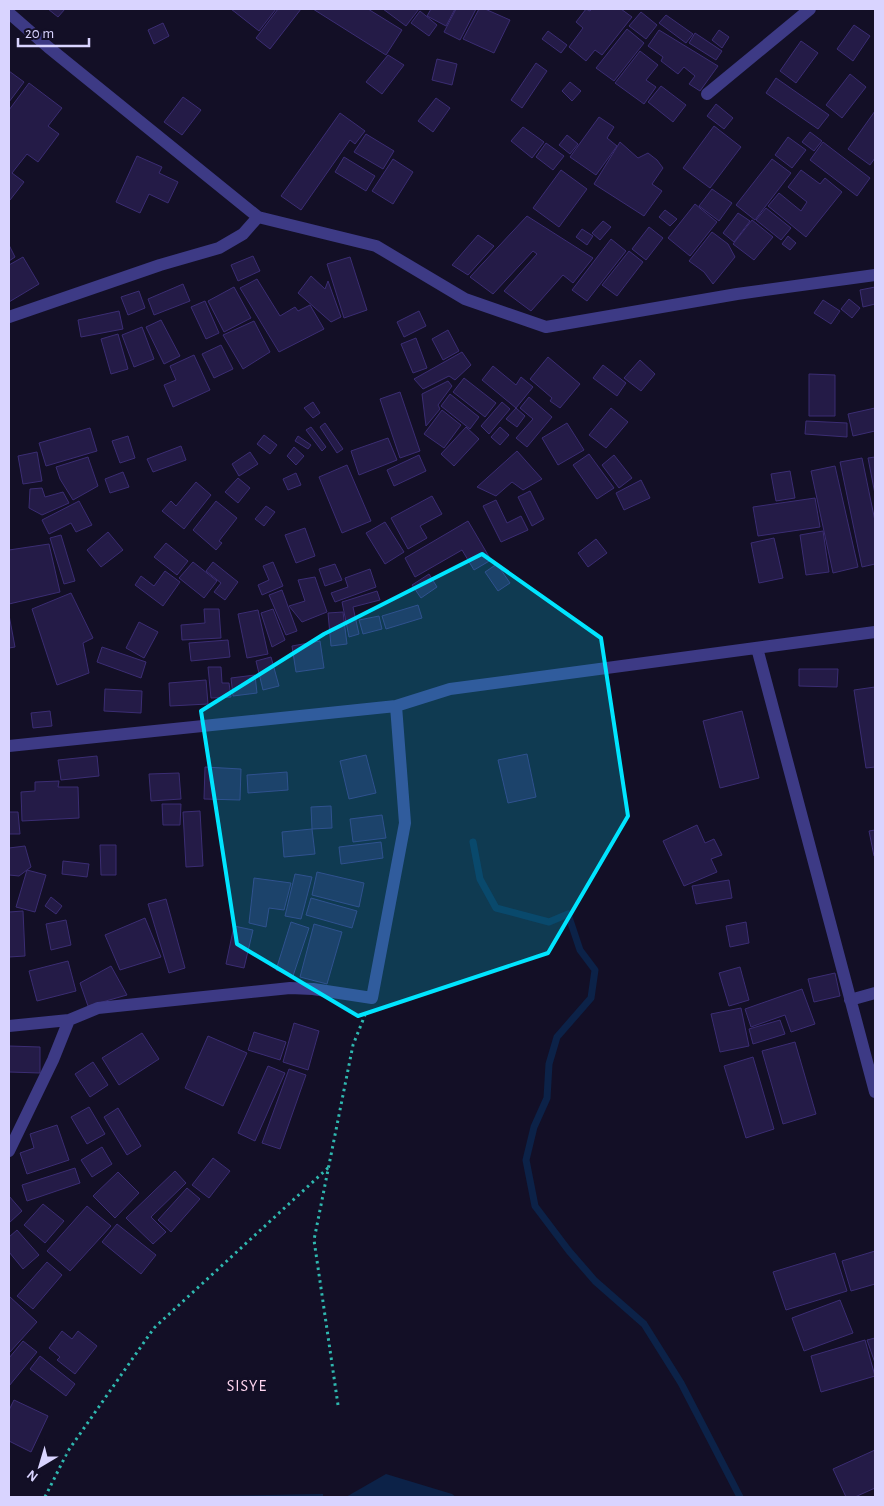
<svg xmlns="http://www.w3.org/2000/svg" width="884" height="1506" font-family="'Alegreya Sans',sans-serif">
  <rect width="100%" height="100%" fill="#130f26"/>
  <!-- water -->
  <path fill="#0c2248" d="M 386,1474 L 452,1494 L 456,1497 L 346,1497 Z
    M 323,1494 L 323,1497 L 206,1497 L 209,1496 Z"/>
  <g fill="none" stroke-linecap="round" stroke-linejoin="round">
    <!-- stream -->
    <path stroke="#0c2248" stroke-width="7" d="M 473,842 L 480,879 L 496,908 L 549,922 L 568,914 L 580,950 L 595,970 L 591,998 L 557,1037 L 549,1064 L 547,1098 L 534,1127 L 526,1160 L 535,1206 L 569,1251 L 595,1281 L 644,1324 L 681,1383 L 740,1497"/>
  </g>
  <!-- building -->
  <path fill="#241b47" stroke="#3b2d73" d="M 48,9 L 65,9 L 58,17 Z
    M 231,9 L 276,9 L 259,31 Z
    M 278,9 L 301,9 L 270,49 L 256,38 Z
    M 313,9 L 368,9 L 402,30 L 386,55 Z
    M 383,9 L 419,9 L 406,26 Z
    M 431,9 L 455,9 L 446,26 L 427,16 Z
    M 456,9 L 476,9 L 460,40 L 444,32 Z
    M 479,9 L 485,9 L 510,20 L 494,53 L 463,39 Z
    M 586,9 L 590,11 L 592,9 L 621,9 L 632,17 L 602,55 L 595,50 L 586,61 L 569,47 L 583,28 L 576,22 Z
    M 420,11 L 437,25 L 429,36 L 411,23 Z
    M 641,12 L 657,25 L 646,39 L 629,26 Z
    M 666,15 L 693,34 L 686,43 L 659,23 Z
    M 163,23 L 169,36 L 154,44 L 148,30 Z
    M 854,25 L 870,36 L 853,61 L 837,49 Z
    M 627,29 L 644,43 L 614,81 L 596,68 Z
    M 659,30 L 718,66 L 700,91 L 689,84 L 695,76 L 684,67 L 678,74 L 661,61 L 663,57 L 648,46 Z
    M 719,30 L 729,37 L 722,48 L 712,40 Z
    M 548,31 L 567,45 L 561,53 L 542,39 Z
    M 695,33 L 722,51 L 716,60 L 689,43 Z
    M 801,41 L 818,53 L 796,83 L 780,71 Z
    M 640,51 L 658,65 L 646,80 L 656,87 L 644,104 L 615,83 Z
    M 388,55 L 404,65 L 382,94 L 366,82 Z
    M 437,59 L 457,64 L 452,85 L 432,80 Z
    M 536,63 L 547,71 L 522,108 L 511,100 Z
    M 9,71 L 24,82 L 9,102 Z
    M 850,74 L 866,87 L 842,118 L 826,105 Z
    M 776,78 L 829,115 L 818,129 L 766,93 Z
    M 570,82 L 581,91 L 572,101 L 562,91 Z
    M 29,83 L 62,108 L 48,126 L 59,134 L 38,162 L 27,154 L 12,173 L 24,182 L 10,200 L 9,199 L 9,110 Z
    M 661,86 L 686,105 L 673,122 L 648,102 Z
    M 183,97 L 201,110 L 182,135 L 164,122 Z
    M 436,98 L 450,108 L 433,132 L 418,121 Z
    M 716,104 L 733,118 L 724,129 L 707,116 Z
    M 875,111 L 875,158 L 870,165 L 848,149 Z
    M 340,113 L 365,131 L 355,144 L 350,140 L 301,210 L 281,196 Z
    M 599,117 L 614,127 L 607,138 L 617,146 L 596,175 L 570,157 Z
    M 714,126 L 741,147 L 710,188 L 683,168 Z
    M 523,127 L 544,142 L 532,158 L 511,141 Z
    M 810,132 L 822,141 L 814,151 L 802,142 Z
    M 366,134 L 394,151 L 383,169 L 354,152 Z
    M 567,135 L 578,144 L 570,154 L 559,145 Z
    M 788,137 L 806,150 L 792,168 L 775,155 Z
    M 620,142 L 638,158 L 648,153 L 657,160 L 663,168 L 652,184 L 662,191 L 644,216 L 594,184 Z
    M 823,142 L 870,178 L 857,196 L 810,160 Z
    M 546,143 L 564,156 L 553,170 L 536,157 Z
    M 137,156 L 162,167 L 159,173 L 178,182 L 168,203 L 149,194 L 140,213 L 116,202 Z
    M 344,157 L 375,176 L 366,191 L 335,172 Z
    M 393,159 L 413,172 L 393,204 L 372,191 Z
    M 772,159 L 791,173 L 755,220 L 736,205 Z
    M 561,170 L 587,189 L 559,227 L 533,208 Z
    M 801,170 L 820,184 L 825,178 L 842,192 L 806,237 L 768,206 L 779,193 L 801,211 L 807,202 L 788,187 Z
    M 712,189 L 732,203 L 719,221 L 699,206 Z
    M 695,204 L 717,222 L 690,256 L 668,238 Z
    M 766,208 L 791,228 L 781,240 L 756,220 Z
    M 665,210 L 677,219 L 670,226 L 659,217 Z
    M 738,213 L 750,221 L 734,242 L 723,233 Z
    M 527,216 L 593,258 L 573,283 L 563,275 L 531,311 L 504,291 L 537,254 L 533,251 L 493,294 L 470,277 Z
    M 752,220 L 773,237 L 754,260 L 733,244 Z
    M 603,221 L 611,227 L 600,240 L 592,233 Z
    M 649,227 L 663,238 L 646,260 L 632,249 Z
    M 582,229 L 593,236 L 587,245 L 576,237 Z
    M 712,232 L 728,244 L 735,257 L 713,284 L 704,272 L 689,261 Z
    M 478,235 L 494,246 L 468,275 L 452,265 Z
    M 788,236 L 796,243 L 790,250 L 782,244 Z
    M 611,239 L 626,251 L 587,301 L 572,290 Z
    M 9,245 L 15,257 L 9,261 Z
    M 629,251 L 643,262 L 617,296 L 602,285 Z
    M 253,256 L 260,271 L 238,281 L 231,265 Z
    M 23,257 L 39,284 L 9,302 L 9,265 Z
    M 350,257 L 367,310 L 344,318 L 327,264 Z
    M 311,276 L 325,289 L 328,281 L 341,317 L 331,322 L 298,293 Z
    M 257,279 L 280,316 L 295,307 L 298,311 L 310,305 L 324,329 L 279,352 L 240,288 Z
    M 183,284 L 190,301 L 154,315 L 148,299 Z
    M 234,287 L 251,318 L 224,332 L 208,301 Z
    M 875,287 L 875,304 L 863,307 L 860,290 Z
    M 139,291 L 145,308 L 128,315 L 121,297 Z
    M 849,299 L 860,308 L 852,318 L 841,309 Z
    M 823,300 L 840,311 L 831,324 L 814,313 Z
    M 205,301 L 219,333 L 206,339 L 191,307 Z
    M 119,311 L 123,329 L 81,337 L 78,320 Z
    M 419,311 L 426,326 L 404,337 L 397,322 Z
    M 161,320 L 180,356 L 164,364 L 146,327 Z
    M 254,321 L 270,352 L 243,369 L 223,335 Z
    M 142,327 L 154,359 L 134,367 L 122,335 Z
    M 448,330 L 459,351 L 443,360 L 432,339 Z
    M 118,334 L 128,369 L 111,374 L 101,339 Z
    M 416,338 L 427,368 L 413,373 L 401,344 Z
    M 221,345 L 233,369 L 214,378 L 202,354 Z
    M 462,352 L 471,365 L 455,380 L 449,376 L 423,389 L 414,379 Z
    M 194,355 L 210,390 L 173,407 L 164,385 L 176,380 L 170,366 Z
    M 548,357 L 580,384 L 560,408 L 550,401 L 552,398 L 530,379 Z
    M 640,360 L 655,374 L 641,391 L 624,378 Z
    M 603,365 L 626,383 L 617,396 L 593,378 Z
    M 493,366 L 516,385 L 521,377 L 533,387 L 516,408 L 482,380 Z
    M 809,374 L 835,375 L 835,416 L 809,416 Z
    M 464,378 L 496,403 L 485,417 L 453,392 Z
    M 448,381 L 452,386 L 438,405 L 440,409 L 426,426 L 422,394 Z
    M 400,392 L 420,451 L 400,458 L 380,399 Z
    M 450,394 L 479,417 L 470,429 L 441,406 Z
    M 529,397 L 552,417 L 527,447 L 516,438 L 533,419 L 520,408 Z
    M 313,402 L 320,413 L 313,418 L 304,408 Z
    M 502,402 L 510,409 L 489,434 L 481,426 Z
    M 516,408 L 525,416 L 517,427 L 506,419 Z
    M 611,408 L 628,422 L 606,448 L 589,435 Z
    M 875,408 L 875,431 L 853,436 L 848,414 Z
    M 442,410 L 461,425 L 444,448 L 424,434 Z
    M 806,421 L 847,423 L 847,437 L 805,434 Z
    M 325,423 L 343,449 L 337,453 L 320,427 Z
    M 567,423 L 584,450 L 558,465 L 542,438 Z
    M 311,427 L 326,447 L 322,451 L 306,430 Z
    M 466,427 L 479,439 L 454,466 L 441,454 Z
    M 500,427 L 509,435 L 500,445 L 491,437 Z
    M 90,428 L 97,451 L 46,466 L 39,443 Z
    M 264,435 L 277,445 L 270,454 L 257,444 Z
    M 128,436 L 135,458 L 120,463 L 112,441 Z
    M 298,436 L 311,445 L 308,449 L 295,441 Z
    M 388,438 L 397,460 L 359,475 L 351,451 Z
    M 181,446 L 186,460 L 153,472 L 147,459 Z
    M 294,447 L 304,456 L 296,465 L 287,456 Z
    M 517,451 L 542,479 L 523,490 L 512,482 L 496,496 L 477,487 Z
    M 37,452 L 42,481 L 23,484 L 18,456 Z
    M 250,452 L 258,464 L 239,476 L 232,464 Z
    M 589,454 L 614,488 L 597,499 L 573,465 Z
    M 419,455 L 426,471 L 394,486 L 387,470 Z
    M 614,455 L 632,478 L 619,488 L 602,465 Z
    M 88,457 L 98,486 L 73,500 L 60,479 L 56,467 Z
    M 875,457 L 875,494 L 868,458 Z
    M 862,458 L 875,521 L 875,564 L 862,567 L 840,462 Z
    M 347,465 L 371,521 L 342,533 L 319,477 Z
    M 835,466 L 858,567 L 833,573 L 811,471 Z
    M 790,471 L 795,498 L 776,501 L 771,474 Z
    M 123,472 L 129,487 L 110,493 L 105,479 Z
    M 296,473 L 301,485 L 288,490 L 283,479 Z
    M 238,478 L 250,488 L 238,503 L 225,492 Z
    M 641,480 L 650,498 L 624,510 L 616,493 Z
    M 196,482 L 211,495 L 184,529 L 162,511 L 171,501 L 176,506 Z
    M 42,488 L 45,497 L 63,492 L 69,503 L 42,515 L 29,508 L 30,489 Z
    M 530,491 L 544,519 L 532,526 L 518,497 Z
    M 432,496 L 442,514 L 420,526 L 427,538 L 408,549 L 391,518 Z
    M 815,498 L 820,527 L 758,536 L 753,507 Z
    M 496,500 L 507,523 L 521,516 L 528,530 L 501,542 L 483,506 Z
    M 79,501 L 92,525 L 76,532 L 71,523 L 49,534 L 42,520 Z
    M 216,501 L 237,518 L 219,541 L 222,543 L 216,550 L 193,530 Z
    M 266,506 L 275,512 L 264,526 L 255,519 Z
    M 468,521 L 491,560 L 474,570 L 462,550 L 415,577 L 405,558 Z
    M 385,522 L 404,552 L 385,564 L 366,533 Z
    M 305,528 L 315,556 L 296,563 L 285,535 Z
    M 823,531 L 829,572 L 806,575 L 800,535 Z
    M 108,532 L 123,550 L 101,567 L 87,550 Z
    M 61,535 L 75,581 L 64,584 L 50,538 Z
    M 774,538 L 783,578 L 759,583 L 751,543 Z
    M 596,539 L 607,553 L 588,567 L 578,553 Z
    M 166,543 L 188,561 L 177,575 L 154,557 Z
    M 49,544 L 60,592 L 9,604 L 9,550 Z
    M 193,562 L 217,581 L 204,598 L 179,578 Z
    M 213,562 L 238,582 L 225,600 L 214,592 L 221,583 L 206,571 Z
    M 273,562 L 283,586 L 262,595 L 258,585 L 269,580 L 263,566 Z
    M 335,564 L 342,580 L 325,586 L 319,569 Z
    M 497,564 L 510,583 L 498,591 L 485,572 Z
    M 370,569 L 376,587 L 335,602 L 331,593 L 348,587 L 345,578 Z
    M 165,571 L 180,582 L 163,606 L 135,585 L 141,576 L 154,586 Z
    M 429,574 L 437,587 L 421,598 L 412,585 Z
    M 315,577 L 327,612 L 302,622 L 289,606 L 305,601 L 298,580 Z
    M 282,590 L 297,631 L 286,635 L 269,595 Z
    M 377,591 L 380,600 L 353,607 L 359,634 L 349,637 L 342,602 Z
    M 71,593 L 93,638 L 83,643 L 89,673 L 57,685 L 32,609 Z
    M 418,605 L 422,618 L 386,629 L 382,616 Z
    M 204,609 L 219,609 L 221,638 L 182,640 L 181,625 L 205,623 Z
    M 273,609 L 285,640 L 272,647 L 261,613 Z
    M 258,610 L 268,654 L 247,658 L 238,614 Z
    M 343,612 L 347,644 L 331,646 L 328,613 Z
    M 9,615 L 15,647 L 9,648 Z
    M 379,616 L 382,629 L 363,634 L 359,620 Z
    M 139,622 L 158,632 L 144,658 L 126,648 Z
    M 228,640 L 230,657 L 191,661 L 189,643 Z
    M 320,641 L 324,668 L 296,672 L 292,646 Z
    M 102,647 L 146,662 L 141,678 L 97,662 Z
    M 271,657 L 279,686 L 263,690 L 256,661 Z
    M 208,667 L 221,667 L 222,683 L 229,683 L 231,697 L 211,698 Z
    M 799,669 L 838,669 L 837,687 L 799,686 Z
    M 255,675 L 257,693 L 233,696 L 231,678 Z
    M 206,680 L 208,704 L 170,706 L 169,683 Z
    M 875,687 L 875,767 L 866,768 L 854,690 Z
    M 105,689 L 142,691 L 141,713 L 104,711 Z
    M 50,711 L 52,726 L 33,728 L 31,713 Z
    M 742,711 L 759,778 L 720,788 L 703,721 Z
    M 527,754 L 536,797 L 508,803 L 498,760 Z
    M 366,755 L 376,793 L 349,799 L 340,761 Z
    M 97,756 L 99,776 L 61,780 L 58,760 Z
    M 205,767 L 241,769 L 240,800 L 204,799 Z
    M 287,772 L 288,790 L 248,793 L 247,775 Z
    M 179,773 L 181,799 L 151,801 L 149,774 Z
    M 59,781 L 58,787 L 78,787 L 79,818 L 22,821 L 21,792 L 35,791 L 35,782 Z
    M 162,804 L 181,804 L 180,825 L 163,825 Z
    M 331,806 L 332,828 L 312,829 L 311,807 Z
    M 200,811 L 203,866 L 186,867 L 183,812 Z
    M 9,812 L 18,812 L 20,834 L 9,834 Z
    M 382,815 L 386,838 L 353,842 L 350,819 Z
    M 697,825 L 705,843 L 714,839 L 722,855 L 711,859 L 717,872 L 684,886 L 663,841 Z
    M 312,829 L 315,854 L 284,857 L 282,832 Z
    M 875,830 L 875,856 L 874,856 L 869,831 Z
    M 381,842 L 383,858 L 341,864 L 339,847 Z
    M 100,845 L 116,845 L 116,875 L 101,875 Z
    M 25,846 L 31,867 L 19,876 L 9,875 L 9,848 Z
    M 63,861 L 89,864 L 87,877 L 62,874 Z
    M 27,870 L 46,875 L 35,912 L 16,907 Z
    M 317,872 L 364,883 L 359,907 L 312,895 Z
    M 295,874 L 312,877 L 301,919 L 285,916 Z
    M 254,878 L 291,883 L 284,910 L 269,908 L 266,927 L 249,923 Z
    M 729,880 L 732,898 L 696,904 L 692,886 Z
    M 51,897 L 62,906 L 56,914 L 45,906 Z
    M 311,898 L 357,911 L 352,928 L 306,915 Z
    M 166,899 L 185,968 L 169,973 L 148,904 Z
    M 23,911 L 25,956 L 9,957 L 9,912 Z
    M 145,918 L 161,957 L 120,970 L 105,935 Z
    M 66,920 L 71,945 L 51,950 L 46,924 Z
    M 291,922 L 309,928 L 293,976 L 276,970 Z
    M 746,922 L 749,943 L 730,947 L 726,926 Z
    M 314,924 L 342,932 L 327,984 L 300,977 Z
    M 234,926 L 253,930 L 244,968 L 226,964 Z
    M 68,961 L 76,991 L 37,1001 L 29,971 Z
    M 111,966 L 127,995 L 88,1006 L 80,983 Z
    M 740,967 L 749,1000 L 729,1006 L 719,973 Z
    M 835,973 L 840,996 L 814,1002 L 808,979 Z
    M 802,989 L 815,1024 L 791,1032 L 785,1015 L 751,1027 L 745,1009 Z
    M 741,1008 L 749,1046 L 720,1052 L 711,1014 Z
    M 780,1020 L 785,1034 L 753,1044 L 749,1029 Z
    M 294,1023 L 319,1031 L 308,1070 L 283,1062 Z
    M 254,1032 L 286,1042 L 280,1060 L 248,1050 Z
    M 142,1033 L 159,1059 L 119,1085 L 102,1058 Z
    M 208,1036 L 247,1053 L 223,1106 L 185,1088 Z
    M 795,1042 L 816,1114 L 783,1124 L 762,1051 Z
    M 9,1046 L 40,1047 L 40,1073 L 9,1072 Z
    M 753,1057 L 774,1129 L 746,1138 L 724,1066 Z
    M 93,1062 L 108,1085 L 90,1097 L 75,1074 Z
    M 268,1066 L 285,1073 L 255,1141 L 238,1133 Z
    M 289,1069 L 306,1075 L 280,1149 L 262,1143 Z
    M 89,1107 L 105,1134 L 87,1144 L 71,1117 Z
    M 118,1108 L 141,1146 L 127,1155 L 104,1117 Z
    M 57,1125 L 69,1160 L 27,1174 L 20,1153 L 34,1148 L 30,1134 Z
    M 102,1147 L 112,1164 L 92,1177 L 81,1160 Z
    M 213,1158 L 230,1171 L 209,1198 L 192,1185 Z
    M 75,1168 L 80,1183 L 27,1201 L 22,1185 Z
    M 175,1171 L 186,1183 L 151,1217 L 166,1232 L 153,1244 L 126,1218 Z
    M 118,1172 L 139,1193 L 115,1218 L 93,1196 Z
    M 187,1188 L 200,1199 L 171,1232 L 158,1220 Z
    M 9,1196 L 22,1211 L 9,1223 Z
    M 43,1204 L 64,1221 L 45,1243 L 24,1225 Z
    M 87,1206 L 111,1226 L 70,1271 L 47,1251 Z
    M 117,1224 L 156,1255 L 141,1274 L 102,1242 Z
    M 17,1230 L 39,1255 L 23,1269 L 9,1252 L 9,1237 Z
    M 875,1251 L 875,1284 L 851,1291 L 842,1261 Z
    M 835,1253 L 847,1291 L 786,1310 L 773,1272 Z
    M 47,1262 L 62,1275 L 33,1309 L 17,1296 Z
    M 9,1296 L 37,1322 L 10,1352 L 9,1351 Z
    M 840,1300 L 853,1333 L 804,1351 L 792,1318 Z
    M 62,1331 L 72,1339 L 78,1331 L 97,1346 L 75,1374 L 57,1360 L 60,1357 L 49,1348 Z
    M 875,1338 L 875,1363 L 867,1340 Z
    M 865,1340 L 875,1376 L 821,1392 L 811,1356 Z
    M 23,1341 L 37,1352 L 9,1386 L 9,1358 Z
    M 40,1356 L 75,1384 L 66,1396 L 30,1369 Z
    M 14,1400 L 48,1416 L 31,1452 L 9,1441 L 9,1410 Z
    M 875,1450 L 875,1488 L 855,1497 L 846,1497 L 833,1469 Z"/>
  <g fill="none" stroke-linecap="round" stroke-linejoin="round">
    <!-- path -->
    <path stroke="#2fb8b0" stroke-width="3" stroke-dasharray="2.5 4" stroke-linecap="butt" d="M 338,1405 L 314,1240 L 353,1045 L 365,1015
      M 45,1497 L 68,1451 L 154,1328 L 329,1167"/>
    <!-- minor -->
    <path stroke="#3d3a85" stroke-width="12" d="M 9,13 L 48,47 L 258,217 L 376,246 L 465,299 L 546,327 L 737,294 L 875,275
      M 707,94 L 810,9
      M 9,317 L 160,265 L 219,248 L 243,234 L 258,217
      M 757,648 L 875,1092
      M 9,746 L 396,706 L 450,689 L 875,632
      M 850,1000 L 875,993
      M 9,1026 L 69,1020
      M 9,1151 L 53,1060 L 69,1020 L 98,1008 L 290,988 L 313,989 L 372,998 L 405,823 L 396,706"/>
  </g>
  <!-- marked area -->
  <path fill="#00e5ff" fill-opacity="0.2" stroke="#00e5ff" stroke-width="4" stroke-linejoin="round" d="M 482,554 L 601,638 L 628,816 L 548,953 L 358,1016 L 237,944 L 201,711 L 324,634 Z"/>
  <g text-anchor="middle" stroke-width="5" stroke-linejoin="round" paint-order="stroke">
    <!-- quarter labels -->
    <g font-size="16" letter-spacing="1" fill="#ffd6f0" stroke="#130f26">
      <text x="247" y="1391">SISYE</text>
    </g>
  </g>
  <!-- border -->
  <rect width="884" height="1506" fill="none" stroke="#d9d4ff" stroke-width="20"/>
  <!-- north arrow -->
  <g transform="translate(40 1466) rotate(218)" stroke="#130f26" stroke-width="4" paint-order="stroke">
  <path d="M0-4L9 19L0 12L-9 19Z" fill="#d9d4ff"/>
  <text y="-8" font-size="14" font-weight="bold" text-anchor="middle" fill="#d9d4ff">N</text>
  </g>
  <!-- scale -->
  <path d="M18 38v8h71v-8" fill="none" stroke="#d9d4ff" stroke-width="2.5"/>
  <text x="25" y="38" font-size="15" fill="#d9d4ff" stroke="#130f26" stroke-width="4" paint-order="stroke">20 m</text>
</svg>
